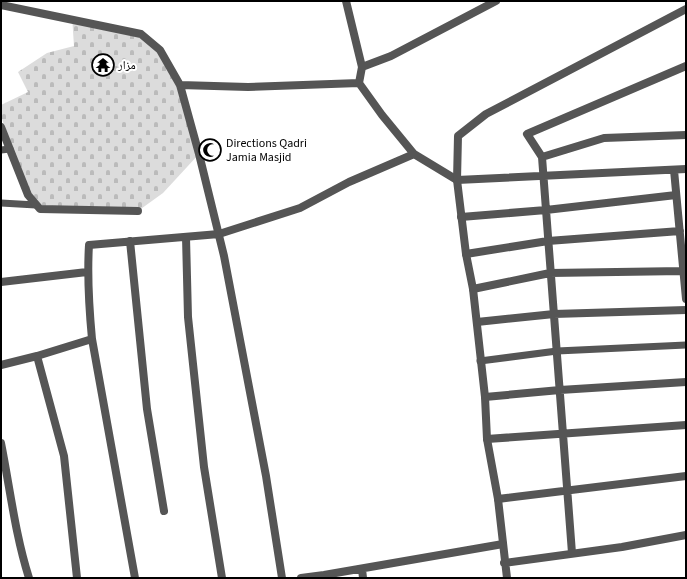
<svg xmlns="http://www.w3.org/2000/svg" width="687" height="579" font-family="'Source Sans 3','Noto Naskh Arabic',sans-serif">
  <defs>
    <pattern id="cemetery-stones" width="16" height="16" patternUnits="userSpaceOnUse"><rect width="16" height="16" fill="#dcdcdc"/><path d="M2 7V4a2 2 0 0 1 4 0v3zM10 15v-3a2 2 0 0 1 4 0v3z" fill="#bbb"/></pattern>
  </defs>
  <rect width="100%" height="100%" fill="#fff"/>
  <!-- cemetery -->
  <path fill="url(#cemetery-stones)" d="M 72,16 L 141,34 L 160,50 L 180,85 L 199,154 L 163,193 L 138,211 L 40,209 L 28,195 L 1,116 L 1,105 L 28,92 L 18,72 L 47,53 L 74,46 Z"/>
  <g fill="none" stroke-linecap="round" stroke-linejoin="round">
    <!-- service -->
    <path stroke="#555" stroke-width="7" d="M 1,150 L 10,149
      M 1,203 L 36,205
      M 480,361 L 557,351 L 686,345"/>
    <!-- minor -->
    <path stroke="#555" stroke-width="8" d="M 346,1 L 362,67 L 359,83 L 382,115 L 414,154 L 457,180 L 686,169
      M 1,5 L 141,34 L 160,50 L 180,85 L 199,154 L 224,256 L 266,476 L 282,578
      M 362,67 L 391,56 L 496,1
      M 180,85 L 248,87 L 359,83
      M 1,127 L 28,195 L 40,209 L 138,211
      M 542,157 L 527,134 L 686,66
      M 674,170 L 686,299
      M 461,217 L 546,210 L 676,195
      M 186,237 L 188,317 L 193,364 L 204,467 L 222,578
      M 130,241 L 147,409 L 164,511
      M 466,254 L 548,241 L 680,231
      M 1,282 L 87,272
      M 473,289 L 550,273 L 683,271
      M 477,322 L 554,314 L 686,310
      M 1,365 L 37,356
      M 485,397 L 560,390 L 686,382
      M 487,439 L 686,425
      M 1,443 C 10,488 15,534 29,578
      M 498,499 L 686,476
      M 572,553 L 542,157 L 604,138 L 686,135
      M 362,569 L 363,578
      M 77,578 L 64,456 L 37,356 L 92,339
      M 135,578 L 92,339 C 89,307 87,277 89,245 L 219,234 L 300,208 L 349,182 L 414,154
      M 301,578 L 324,575 L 503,544"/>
    <!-- tertiary -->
    <path stroke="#555" stroke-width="8" d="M 504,563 L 622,547 L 686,535
      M 507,578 L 498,499 L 487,439 L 485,397 L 473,289 L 466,254 L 457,180 L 458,136 L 486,114 L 686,9"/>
  </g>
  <!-- icons -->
  <defs>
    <g id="temple-ring" transform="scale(1.15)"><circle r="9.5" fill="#fff" stroke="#000" stroke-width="1.5"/><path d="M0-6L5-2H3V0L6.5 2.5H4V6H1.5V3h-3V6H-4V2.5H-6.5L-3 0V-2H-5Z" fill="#000"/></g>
    <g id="mosque-ring" transform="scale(1.15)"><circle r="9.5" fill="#fff" stroke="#000" stroke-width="1.5"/><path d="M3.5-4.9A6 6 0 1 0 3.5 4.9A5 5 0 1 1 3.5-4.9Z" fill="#000"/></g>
  </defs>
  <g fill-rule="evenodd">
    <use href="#temple-ring" x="103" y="65"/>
    <use href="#mosque-ring" x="210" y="150"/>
  </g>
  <g text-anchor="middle" stroke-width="4" stroke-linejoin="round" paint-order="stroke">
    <!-- poi labels -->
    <g font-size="12" fill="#000" stroke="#fff" text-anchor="start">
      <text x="118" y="69">مزار</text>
      <text x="226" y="147">Directions Qadri<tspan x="226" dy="14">Jamia Masjid</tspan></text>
    </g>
  </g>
  <!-- border -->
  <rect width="687" height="579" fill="none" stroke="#000000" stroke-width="4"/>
</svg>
